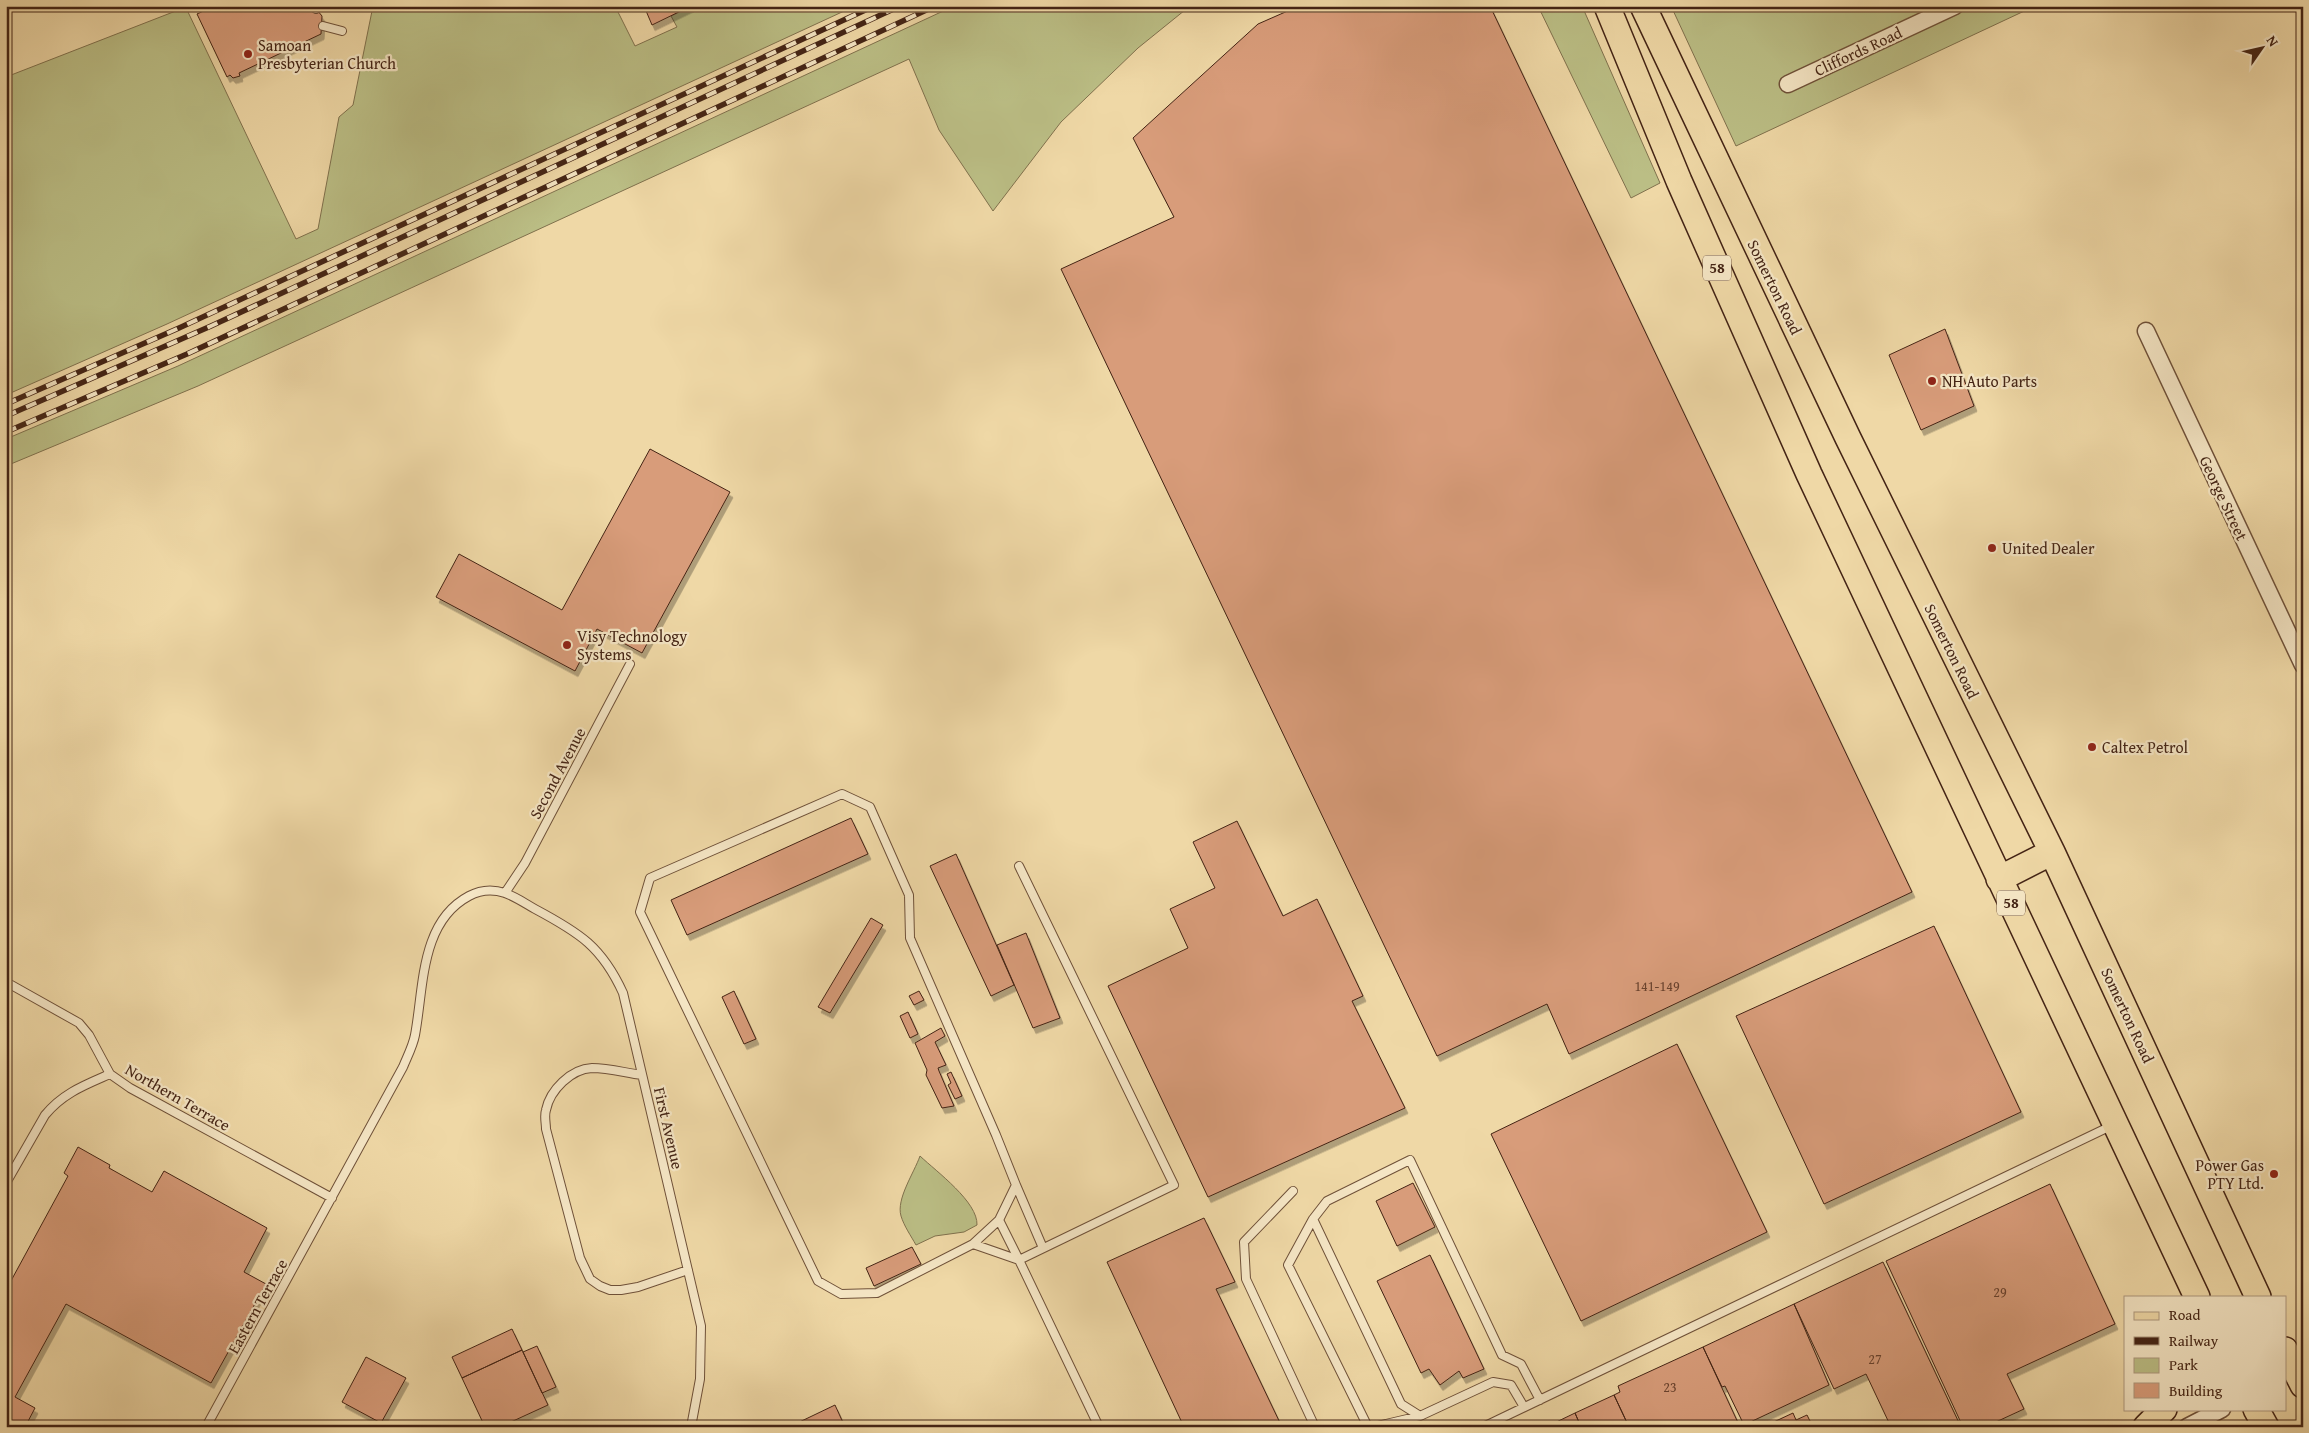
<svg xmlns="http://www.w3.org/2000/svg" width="2309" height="1433" font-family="'Gentium Book Plus',serif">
  <defs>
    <filter id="shadow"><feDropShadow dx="3" dy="5.5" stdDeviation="0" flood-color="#0004"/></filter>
  </defs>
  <rect width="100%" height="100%" fill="#efd8a6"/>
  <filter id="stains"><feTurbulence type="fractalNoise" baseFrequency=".004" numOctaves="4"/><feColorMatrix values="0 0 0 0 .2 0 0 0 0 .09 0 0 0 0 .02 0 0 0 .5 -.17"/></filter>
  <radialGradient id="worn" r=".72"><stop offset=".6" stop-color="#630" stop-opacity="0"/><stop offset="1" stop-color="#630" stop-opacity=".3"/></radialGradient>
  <!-- green -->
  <path fill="#bbbe85" stroke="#80714d" d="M 373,6 L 615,6 L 635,46 L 677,27 L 671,16 L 691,6 L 855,6 L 167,324 L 6,395 L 6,77 L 186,7 L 197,7 L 188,12 L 296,239 L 318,229 L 339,117 L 353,105 Z
    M 954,6 L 1190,6 L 1138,48 L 1061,122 L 993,211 L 939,130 L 909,59 L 198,386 L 6,466 L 6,439 L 178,366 Z
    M 1538,6 L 1582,6 L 1660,183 L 1631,198 Z
    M 1671,6 L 2035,6 L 1736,146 Z
    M 920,1156 C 937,1172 978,1202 977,1225 L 964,1232 L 935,1236 L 916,1245 C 911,1236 904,1226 901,1216 C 896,1199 914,1173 920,1156 Z"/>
  <!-- building -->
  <path fill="#d89c7a" stroke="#442415" filter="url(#shadow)" d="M 214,6 L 309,6 L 317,10 L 322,16 L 321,34 L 239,73 L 240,76 L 233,78 L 230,75 L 227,77 L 197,14 Z
    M 644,6 L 691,6 L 652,25 Z
    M 1299,6 L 1490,6 L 1912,892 L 1569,1054 L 1547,1004 L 1437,1056 L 1061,269 L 1174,217 L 1133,138 L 1258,24 Z
    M 1945,329 L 1974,406 L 1921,430 L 1889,355 Z
    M 650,449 L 730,492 L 642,653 L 597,629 L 575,671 L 436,597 L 459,554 L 562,610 Z
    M 851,818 L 868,854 L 687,935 L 671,900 Z
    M 1237,821 L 1283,916 L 1317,899 L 1363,996 L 1352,1001 L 1405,1108 L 1208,1197 L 1108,986 L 1188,948 L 1170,909 L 1215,888 L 1193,842 Z
    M 956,854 L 1014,985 L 991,996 L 930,866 Z
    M 871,918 L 883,925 L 830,1013 L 818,1007 Z
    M 1934,926 L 2021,1112 L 1824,1204 L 1736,1016 Z
    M 1026,933 L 1060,1018 L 1033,1028 L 997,945 Z
    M 734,991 L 756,1039 L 744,1044 L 722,997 Z
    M 919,991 L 924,1000 L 914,1005 L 909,996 Z
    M 908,1012 L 918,1034 L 910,1038 L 900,1016 Z
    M 941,1028 L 945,1036 L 935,1042 L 946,1065 L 938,1068 L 939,1071 L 954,1106 L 942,1108 L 926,1075 L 927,1070 L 915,1043 Z
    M 1677,1044 L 1767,1232 L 1581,1321 L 1491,1134 Z
    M 951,1072 L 962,1096 L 955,1099 L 948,1085 L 951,1083 L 947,1074 Z
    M 78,1147 L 110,1165 L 109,1168 L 152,1192 L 164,1171 L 267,1228 L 244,1272 L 266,1284 L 211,1383 L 66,1304 L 15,1397 L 35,1408 L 25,1427 L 6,1427 L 6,1290 L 68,1176 L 64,1173 Z
    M 1413,1183 L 1435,1227 L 1397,1246 L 1376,1201 Z
    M 2050,1184 L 2115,1324 L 2007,1374 L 2024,1409 L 1985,1427 L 1963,1427 L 1886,1261 Z
    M 1204,1218 L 1235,1282 L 1216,1289 L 1282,1427 L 1184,1427 L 1107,1262 Z
    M 912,1247 L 921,1264 L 874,1286 L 866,1268 Z
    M 1430,1255 L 1484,1369 L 1463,1378 L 1459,1371 L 1440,1385 L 1429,1369 L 1421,1373 L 1377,1281 Z
    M 1883,1262 L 1961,1427 L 1891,1427 L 1866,1374 L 1834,1389 L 1794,1304 Z
    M 1794,1304 L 1829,1385 L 1744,1425 L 1725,1386 L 1722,1387 L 1703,1347 Z
    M 512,1329 L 522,1350 L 462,1378 L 452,1357 Z
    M 537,1346 L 556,1387 L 542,1393 L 523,1352 Z
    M 1703,1347 L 1740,1427 L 1629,1427 L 1614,1395 L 1620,1392 L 1618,1386 Z
    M 522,1350 L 548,1405 L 500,1427 L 485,1427 L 462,1378 Z
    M 366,1357 L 406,1378 L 381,1423 L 342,1402 Z
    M 1614,1395 L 1629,1427 L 1581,1427 L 1575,1413 Z
    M 835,1405 L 845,1427 L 789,1427 Z
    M 1575,1413 L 1581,1427 L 1546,1427 Z
    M 1793,1413 L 1796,1420 L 1807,1415 L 1813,1427 L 1763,1427 Z"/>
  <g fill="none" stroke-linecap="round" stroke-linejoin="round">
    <!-- lane casing -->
    <g stroke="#6f5139" stroke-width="10">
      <path id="lane" d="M 316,9 L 317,6
        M 323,26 L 342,31
        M 505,893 L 525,863 L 630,664
        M 6,982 L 79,1023 L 89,1035 L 110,1074 L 130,1088 L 332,1198
        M 642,1075 C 626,1073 609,1068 592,1068 C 571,1069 550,1090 546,1110 C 544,1116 546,1123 546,1129 L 580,1258 L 590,1279 L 600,1286 L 610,1290 L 621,1290 L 638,1287 L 688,1270
        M 6,1183 L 45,1115 C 63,1093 85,1085 110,1074
        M 1016,1185 L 1043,1248
        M 1293,1191 L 1244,1242 L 1246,1279 L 1315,1427
        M 1313,1219 L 1288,1265 L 1368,1427
        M 999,1220 L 1019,1260 L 1174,1185 L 1019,866
        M 973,1244 L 999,1220 L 1016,1185 L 996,1135 L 910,938 L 909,895 L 870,807 L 842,794 L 650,878 L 640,912 L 818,1281 L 841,1294 L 877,1293 L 973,1244 L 1019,1260 L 1099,1427
        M 1524,1407 L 1511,1385 L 1493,1382 L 1420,1416 L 1401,1404 L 1313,1219 L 1327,1201 L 1410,1160 L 1502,1355 L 1521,1364 L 1540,1400
        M 206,1427 L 403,1067 C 407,1057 413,1046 415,1035 C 424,987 420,922 469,896 C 480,890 493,889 505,893 C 516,897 526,904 535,909 C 580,933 602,947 623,993 L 701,1326 L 700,1379 L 691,1427
        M 1373,1427 L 1420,1416
        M 1483,1427 L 2113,1125"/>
    </g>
    <!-- street casing -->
    <g stroke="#6f5139" stroke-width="19">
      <path id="street" d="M 1788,84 L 1955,6
        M 2146,331 L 2303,665
        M 2187,1427 L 2222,1409"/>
    </g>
    <!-- primary casing -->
    <g stroke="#442415" stroke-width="28">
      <path id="primary" d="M 1607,6 L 1679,181 L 1809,474 L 2197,1297
        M 1643,6 L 1848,438 L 2052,852 L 2258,1297
        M 1999,879 L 2052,852
        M 2285,1350 L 2303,1385
        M 2256,1409 L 2266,1427
        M 2146,1427 L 2164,1409"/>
    </g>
    <!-- lane -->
    <use href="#lane" stroke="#f5e6c5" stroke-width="8"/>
    <!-- street -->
    <use href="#street" stroke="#f5e6c5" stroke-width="16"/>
    <!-- primary -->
    <use href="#primary" stroke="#efd8a6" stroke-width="25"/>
    <!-- rail casing -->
    <g stroke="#442415" stroke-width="5.5">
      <path id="rail" d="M 6,404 L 179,328 L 874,6
        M 6,416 L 211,326 L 900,6
        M 6,432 L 187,354 L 935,6"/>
    </g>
    <!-- rail -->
    <use href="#rail" stroke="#f5e6c5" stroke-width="4" stroke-dasharray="11" stroke-linecap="butt"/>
  </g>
  <!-- markers -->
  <g fill="#8f2418" stroke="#f5e6c5" stroke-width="2">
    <circle cx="248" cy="54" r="5"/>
    <circle cx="1932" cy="381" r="5"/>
    <circle cx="1992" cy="548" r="5"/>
    <circle cx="567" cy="645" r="5"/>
    <circle cx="2092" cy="747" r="5"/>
    <circle cx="2274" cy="1174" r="5"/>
  </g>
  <g text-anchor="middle" stroke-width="4.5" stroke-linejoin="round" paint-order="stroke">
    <!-- number labels -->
    <g font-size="14" fill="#69422e">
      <text x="1657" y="991">141-149</text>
      <text x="2000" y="1297">29</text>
      <text x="1875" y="1364">27</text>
      <text x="1670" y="1392">23</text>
    </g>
    <!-- shield labels -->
    <g fill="#f5e6c5" stroke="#795e4a" stroke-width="1">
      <rect x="1703" y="255.5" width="28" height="25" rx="4"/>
      <rect x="1997" y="890.5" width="28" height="25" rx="4"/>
    </g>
    <g font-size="15" font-weight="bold" fill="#442415">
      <text x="1717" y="273">58</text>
      <text x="2011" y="908">58</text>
    </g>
    <!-- poi labels -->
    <g font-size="16" fill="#442415" stroke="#f5e6c5" text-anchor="start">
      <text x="258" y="51">Samoan<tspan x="258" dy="18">Presbyterian Church</tspan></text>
      <text x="1942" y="387">NH Auto Parts</text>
      <text x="2002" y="554">United Dealer</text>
      <text x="577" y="642">Visy Technology<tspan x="577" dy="18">Systems</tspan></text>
      <text x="2102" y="753">Caltex Petrol</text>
      <text x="2264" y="1171" text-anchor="end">Power Gas<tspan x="2264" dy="18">PTY Ltd.</tspan></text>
    </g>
    <!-- street labels -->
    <g font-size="16" fill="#442415" stroke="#f5e6c5">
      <text transform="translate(1858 51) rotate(-25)" y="6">Cliffords Road</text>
      <text transform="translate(1775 287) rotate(64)" y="6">Somerton Road</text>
      <text transform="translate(2224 498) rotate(65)" y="6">George Street</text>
      <text transform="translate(1952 651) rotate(64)" y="6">Somerton Road</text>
      <text transform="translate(557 773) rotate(-62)" y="6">Second Avenue</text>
      <text transform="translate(2128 1015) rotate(65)" y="6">Somerton Road</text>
      <text transform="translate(178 1097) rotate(30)" y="6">Northern Terrace</text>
      <text transform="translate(669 1128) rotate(77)" y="6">First Avenue</text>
      <text transform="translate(257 1306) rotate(-61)" y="6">Eastern Terrace</text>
    </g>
  </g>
  <!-- margin -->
  <rect width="2309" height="1433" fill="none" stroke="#efd8a6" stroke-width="25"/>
  <rect x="8" y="8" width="2294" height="1418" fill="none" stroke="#442415" stroke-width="2.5"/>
  <rect x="12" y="12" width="2284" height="1408" fill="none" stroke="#442415"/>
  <!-- legend -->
  <rect x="2124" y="1296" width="162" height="115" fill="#f5e6c5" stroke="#ae987f"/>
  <rect x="2134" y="1312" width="25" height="8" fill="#efd8a6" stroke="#ae987f"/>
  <text x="2169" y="1320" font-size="15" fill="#442415">Road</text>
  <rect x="2134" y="1337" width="25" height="8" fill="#442415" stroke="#ae987f"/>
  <text x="2169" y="1346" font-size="15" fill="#442415">Railway</text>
  <rect x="2134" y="1358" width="25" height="15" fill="#bbbe85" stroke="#ae987f"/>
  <text x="2169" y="1370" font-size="15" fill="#442415">Park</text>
  <rect x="2134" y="1383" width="25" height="15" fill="#d89c7a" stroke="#ae987f"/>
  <text x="2169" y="1396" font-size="15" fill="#442415">Building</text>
  <!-- north arrow -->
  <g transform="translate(2262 48) rotate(56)" stroke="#f5e6c5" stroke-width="4" paint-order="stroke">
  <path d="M0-4L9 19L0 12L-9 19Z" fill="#442415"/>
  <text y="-8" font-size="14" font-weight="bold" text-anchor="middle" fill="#442415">N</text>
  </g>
  <rect width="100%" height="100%" filter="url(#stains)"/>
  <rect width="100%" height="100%" fill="url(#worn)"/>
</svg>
